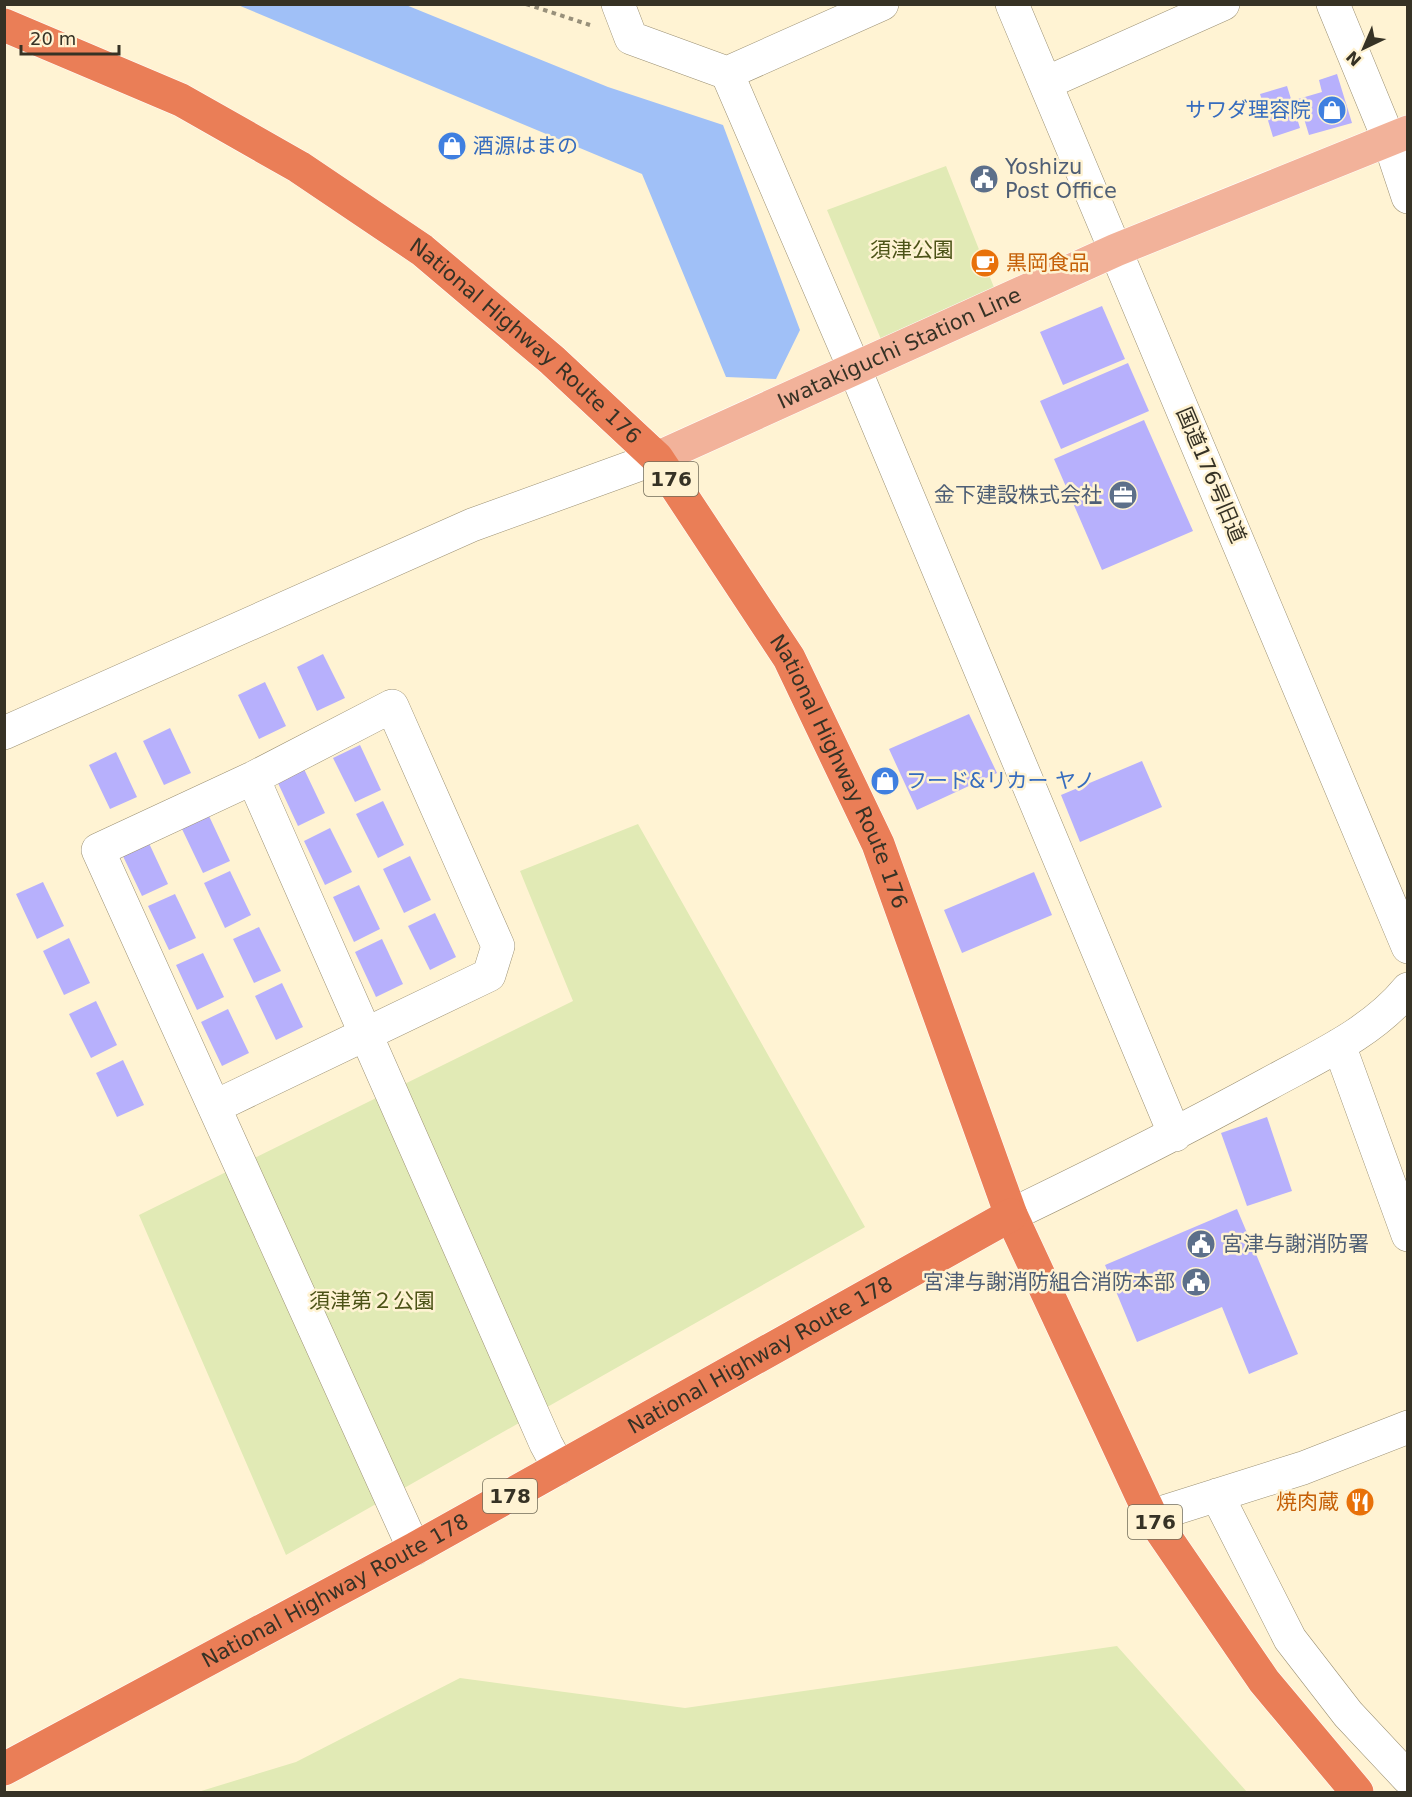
<svg xmlns="http://www.w3.org/2000/svg" width="1412" height="1797" font-family="'DejaVu Sans','Noto Sans JP',sans-serif">
  <rect width="100%" height="100%" fill="#fff3d3"/>
  <!-- green -->
  <path fill="#e1eab5" d="M 946,166 L 995,290 L 883,344 L 827,210 Z
    M 638,824 L 865,1227 L 286,1555 L 139,1215 L 573,1001 L 520,871 Z
    M 1117,1646 L 1247,1792 L 198,1792 L 296,1762 L 460,1678 L 685,1708 Z"/>
  <!-- water -->
  <path fill="#a0c0f7" d="M 238,5 L 406,5 L 608,87 L 723,125 L 800,330 L 776,379 L 726,377 L 642,174 Z"/>
  <!-- building -->
  <path fill="#b7b0fc" d="M 1337,74 L 1352,123 L 1309,135 L 1298,99 L 1322,92 L 1319,80 Z
    M 1287,86 L 1300,128 L 1273,137 L 1260,94 Z
    M 1102,306 L 1125,359 L 1063,385 L 1040,332 Z
    M 1128,363 L 1149,411 L 1061,449 L 1040,401 Z
    M 1144,420 L 1193,531 L 1102,570 L 1054,459 Z
    M 323,654 L 345,698 L 317,711 L 297,667 Z
    M 265,682 L 286,726 L 259,739 L 238,695 Z
    M 969,714 L 997,773 L 917,810 L 889,749 Z
    M 170,728 L 191,773 L 164,785 L 143,741 Z
    M 360,745 L 381,790 L 355,802 L 333,758 Z
    M 116,752 L 137,797 L 110,809 L 89,765 Z
    M 1142,761 L 1162,807 L 1080,842 L 1061,795 Z
    M 304,769 L 325,813 L 298,826 L 277,781 Z
    M 383,801 L 404,845 L 378,858 L 356,814 Z
    M 209,816 L 230,861 L 203,873 L 182,829 Z
    M 330,828 L 352,872 L 325,885 L 304,841 Z
    M 147,839 L 168,884 L 142,896 L 121,852 Z
    M 410,856 L 431,900 L 404,913 L 383,869 Z
    M 230,871 L 251,915 L 225,928 L 204,883 Z
    M 1034,872 L 1052,915 L 962,953 L 944,910 Z
    M 43,882 L 64,926 L 37,939 L 16,894 Z
    M 359,885 L 380,929 L 354,942 L 333,897 Z
    M 175,894 L 196,938 L 169,950 L 148,906 Z
    M 435,913 L 456,957 L 430,970 L 408,926 Z
    M 259,927 L 281,971 L 254,983 L 233,939 Z
    M 69,938 L 90,983 L 64,995 L 43,951 Z
    M 382,939 L 403,984 L 376,997 L 355,952 Z
    M 203,953 L 224,997 L 197,1010 L 176,965 Z
    M 282,983 L 303,1027 L 276,1040 L 255,996 Z
    M 96,1001 L 117,1045 L 91,1058 L 69,1014 Z
    M 228,1009 L 249,1053 L 222,1066 L 201,1022 Z
    M 123,1060 L 144,1105 L 117,1117 L 96,1073 Z
    M 1267,1117 L 1292,1191 L 1247,1206 L 1221,1133 Z
    M 1237,1209 L 1298,1354 L 1249,1374 L 1222,1307 L 1137,1342 L 1105,1265 Z"/>
  <g fill="none" stroke-linecap="round" stroke-linejoin="round">
    <!-- minor casing -->
    <g stroke="#9b9073" stroke-width="34">
      <path id="minor" d="M 618,4 L 631,38 L 727,73 L 882,4
        M 1012,4 L 1408,947
        M 1333,4 L 1389,140 L 1408,197
        M 727,73 L 855,370 L 1175,1135
        M 1046,83 L 1223,4
        M 4,733 L 472,525 L 657,458
        M 253,778 L 546,1444 L 559,1468
        M 1339,1045 L 1408,1235
        M 216,1106 L 489,975 L 498,946 L 392,706 L 253,778 L 98,850 L 414,1549
        M 1011,1215 C 1098,1173 1184,1130 1268,1084 C 1317,1057 1372,1033 1408,989
        M 1217,1495 L 1290,1639 L 1348,1714 L 1408,1778
        M 1151,1516 L 1303,1468 L 1408,1427"/>
    </g>
    <!-- major casing -->
    <g stroke="#fff" stroke-width="34">
      <g id="major">
        <path id="s1" d="M 657,458 L 1116,250 L 1408,132"/>
      </g>
    </g>
    <!-- highway casing -->
    <g stroke="#fff" stroke-width="34">
      <g id="highway">
        <path id="s2" d="M 4,25 L 181,100 L 299,167 L 422,250 L 552,360 L 657,458 L 789,658 L 878,844 L 1011,1215 L 1151,1516 L 1264,1681 L 1357,1792"/>
        <path id="s3" d="M 4,1769 L 414,1549 L 1011,1215"/>
      </g>
    </g>
    <!-- path -->
    <path stroke="#98907a" stroke-width="4" stroke-dasharray="4.5 4.5" stroke-linecap="butt" d="M 526,4 L 590,25"/>
    <!-- minor -->
    <use href="#minor" stroke="#fff" stroke-width="33"/>
    <!-- major -->
    <use href="#major" stroke="#f2b29a" stroke-width="33"/>
    <!-- highway -->
    <use href="#highway" stroke="#ea7e57" stroke-width="33"/>
  </g>
  <!-- icons -->
  <defs>
    <g id="shop-disc" transform="scale(1.5)"><circle r="9.5" fill="#3f7fe0" stroke="#fff3d3"/><path d="M-5-2.5h2.3a2.7 3.5 0 0 1 5.4 0H5L5.5 6h-11ZM-1.5-2.5h3a1.5 2.3 0 0 0-3 0Z" fill="#fff"/></g>
    <g id="civic-disc" transform="scale(1.5)"><circle r="9.5" fill="#5c6f8a" stroke="#fff3d3"/><path d="M-.6-6.5H3V-4.5H.6V-3L4-1V1h2V6H-6V1h2V-1L-.6-3ZM-1.2 2.5V6h2.4V2.5Z" fill="#fff"/></g>
    <g id="cafe-disc" transform="scale(1.5)"><circle r="9.5" fill="#e8710a" stroke="#fff3d3"/><path d="M-5.5-4.5H6V0H3Q3 3.5 0 3.5H-2.5Q-5.5 3.5-5.5 0ZM3-3.2v2h1.7v-2ZM-6 4.5H4V6H-6Z" fill="#fff"/></g>
    <g id="office-disc" transform="scale(1.5)"><circle r="9.5" fill="#5c6f8a" stroke="#fff3d3"/><path d="M-6-3h4V-5.5h4V-3h4V5H-6ZM-1-4.5V-3h2v-1.5ZM-6 0V1H6V0Z" fill="#fff"/></g>
    <g id="restaurant-disc" transform="scale(1.5)"><circle r="9.5" fill="#e8710a" stroke="#fff3d3"/><path d="M-5-6h1v4h1v-4h1v4h1v-4h1v5L-1.5 .5V6h-2V.5L-5-1ZM5-6V6H3V1.5H1.5Q1.5-4 5-6Z" fill="#fff"/></g>
  </defs>
  <g fill-rule="evenodd">
    <use href="#shop-disc" x="1332" y="110"/>
    <use href="#shop-disc" x="452" y="146"/>
    <use href="#civic-disc" x="984" y="179"/>
    <use href="#cafe-disc" x="985" y="263"/>
    <use href="#office-disc" x="1123" y="495"/>
    <use href="#shop-disc" x="885" y="781"/>
    <use href="#civic-disc" x="1201" y="1244"/>
    <use href="#civic-disc" x="1196" y="1282"/>
    <use href="#restaurant-disc" x="1360" y="1502"/>
  </g>
  <g text-anchor="middle" stroke-width="5" stroke-linejoin="round" paint-order="stroke">
    <!-- shield labels -->
    <g fill="#fff3d3" stroke="#726c59" stroke-width="1.5">
      <rect x="644" y="462" width="54" height="34" rx="4.5"/>
      <rect x="483" y="1479" width="54" height="34" rx="4.5"/>
      <rect x="1128" y="1505" width="54" height="34" rx="4.5"/>
    </g>
    <g font-size="20" font-weight="bold" fill="#363225">
      <text x="671" y="486">176</text>
      <text x="510" y="1503">178</text>
      <text x="1155" y="1529">176</text>
    </g>
    <!-- shop labels -->
    <g font-size="21" fill="#366cbe" stroke="#fff3d3" text-anchor="start">
      <text x="1311" y="117" text-anchor="end">サワダ理容院</text>
      <text x="473" y="153">酒源はまの</text>
      <text x="906" y="788">フード&amp;リカー ヤノ</text>
    </g>
    <!-- service labels -->
    <g font-size="21" fill="#4e5e75" stroke="#fff3d3" text-anchor="start">
      <text x="1005" y="174">Yoshizu<tspan x="1005" dy="24">Post Office</tspan></text>
      <text x="1102" y="502" text-anchor="end">金下建設株式会社</text>
      <text x="1222" y="1251">宮津与謝消防署</text>
      <text x="1175" y="1289" text-anchor="end">宮津与謝消防組合消防本部</text>
    </g>
    <!-- park labels -->
    <g font-size="21" fill="#4c5317" stroke="#fff3d3">
      <text x="912" y="257">須津公園</text>
      <text x="372" y="1308">須津第２公園</text>
    </g>
    <!-- food labels -->
    <g font-size="21" fill="#c56008" stroke="#fff3d3" text-anchor="start">
      <text x="1006" y="270">黒岡食品</text>
      <text x="1339" y="1509" text-anchor="end">焼肉蔵</text>
    </g>
    <!-- street labels -->
    <g font-size="21" fill="#363225" stroke="#fff3d3">
      <text dy="7" stroke="none"><textPath href="#s2" startOffset="614">National Highway Route 176</textPath></text>
      <text dy="7" stroke="none"><textPath href="#s1" startOffset="266">Iwatakiguchi Station Line</textPath></text>
      <text transform="translate(1211 475) rotate(67)" y="7">国道176号旧道</text>
      <text dy="7" stroke="none"><textPath href="#s2" startOffset="1154">National Highway Route 176</textPath></text>
      <text dy="7" stroke="none"><textPath href="#s3" startOffset="862">National Highway Route 178</textPath></text>
      <text dy="7" stroke="none"><textPath href="#s3" startOffset="376">National Highway Route 178</textPath></text>
    </g>
  </g>
  <!-- border -->
  <rect width="1412" height="1797" fill="none" stroke="#363225" stroke-width="12"/>
  <!-- north arrow -->
  <g transform="translate(1364 48) rotate(224)" stroke="#fff3d3" stroke-width="4.5" paint-order="stroke">
  <path d="M0-4.5L10 22L0 15L-10 22Z" fill="#363225"/>
  <text y="-9" font-size="16" font-weight="bold" text-anchor="middle" fill="#363225">N</text>
  </g>
  <!-- scale -->
  <path d="M21 45v9h98v-9" fill="none" stroke="#363225" stroke-width="3"/>
  <text x="30" y="45" font-size="18" fill="#363225" stroke="#fff3d3" stroke-width="4.5" paint-order="stroke">20 m</text>
</svg>
